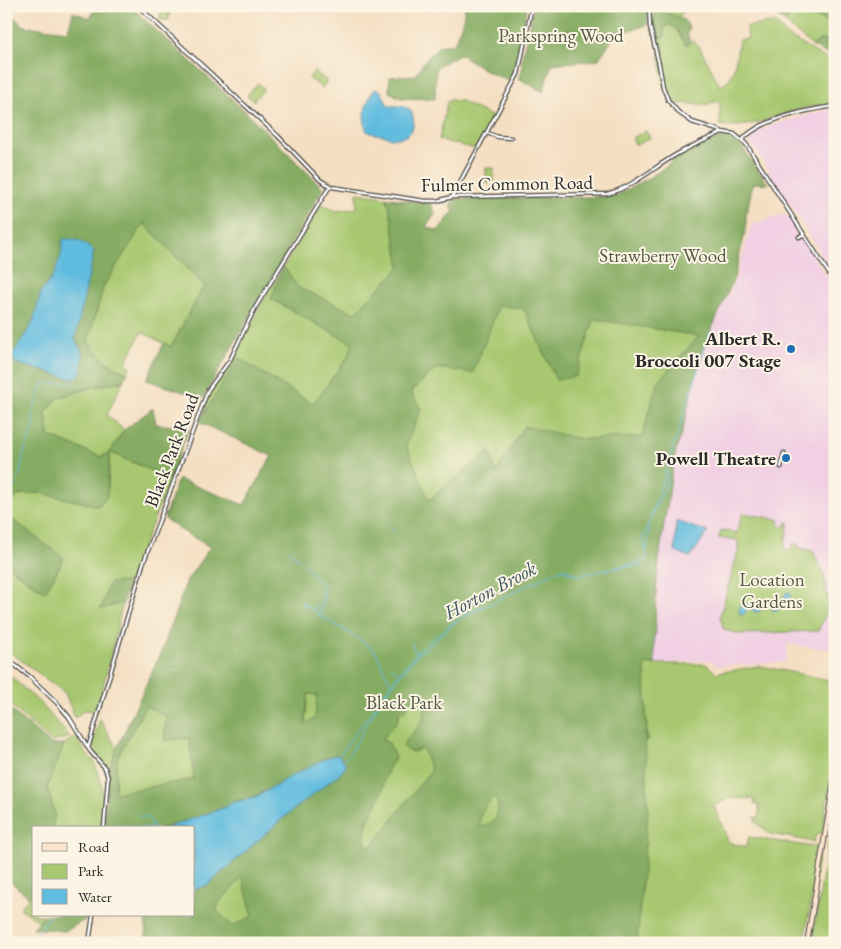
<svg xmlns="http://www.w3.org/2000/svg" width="841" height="949" font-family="'EB Garamond',serif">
  <rect width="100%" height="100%" fill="#fcf5e5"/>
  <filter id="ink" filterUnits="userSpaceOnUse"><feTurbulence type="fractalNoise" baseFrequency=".02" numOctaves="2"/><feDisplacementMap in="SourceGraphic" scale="10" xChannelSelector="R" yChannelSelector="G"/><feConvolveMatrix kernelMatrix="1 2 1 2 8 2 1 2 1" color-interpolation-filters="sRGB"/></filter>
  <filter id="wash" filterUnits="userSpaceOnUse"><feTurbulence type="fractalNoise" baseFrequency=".0096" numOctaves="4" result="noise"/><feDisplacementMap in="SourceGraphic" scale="20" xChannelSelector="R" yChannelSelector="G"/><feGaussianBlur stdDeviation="1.12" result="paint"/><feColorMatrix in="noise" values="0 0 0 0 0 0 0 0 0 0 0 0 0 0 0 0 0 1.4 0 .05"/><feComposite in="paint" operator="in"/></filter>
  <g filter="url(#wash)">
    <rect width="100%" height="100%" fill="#f4dfc2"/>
    <!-- built -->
    <path fill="#f1d0e3" d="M 835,108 L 835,276 L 749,140 L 758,131 L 773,125 L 795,118 Z
      M 786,213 L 799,232 L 797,235 L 801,240 L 804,241 L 835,290 L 835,650 L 787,644 L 786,662 L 718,666 L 710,660 L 655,664 L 654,634 L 656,634 L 658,565 L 677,446 L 681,436 L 702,351 L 736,278 L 752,224 Z"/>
    <!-- green -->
    <path fill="#a7c870" stroke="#697a4e" d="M 161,6 L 170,6 L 169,20 L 160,20 Z
      M 656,6 L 687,6 L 679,17 L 656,11 Z
      M 795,6 L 815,6 L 811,13 L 835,28 L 835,41 L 820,40 L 812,46 L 781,19 L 786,21 Z
      M 775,22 L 788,36 L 835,64 L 835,103 C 824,105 814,105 804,108 C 772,115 755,130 720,125 L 720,102 L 711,102 L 710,105 L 673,103 L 665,91 L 659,53 L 665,52 L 661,40 L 665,36 L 664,28 L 670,24 L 677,30 L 686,45 L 693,40 L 699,46 L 720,86 C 736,81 736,54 739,40 L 748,39 L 746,27 Z
      M 314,71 L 327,81 L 322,88 L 309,78 Z
      M 258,83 L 264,89 L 253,101 L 247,95 Z
      M 451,100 L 461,101 L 493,117 L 476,149 L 439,140 L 447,102 Z
      M 646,131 L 650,138 L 636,145 L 632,138 Z
      M 728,136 L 731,136 L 733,144 L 702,350 L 672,454 L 646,664 L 706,664 L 716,673 L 760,666 L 835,681 L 835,753 L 822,833 L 815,836 L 814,842 L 771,834 L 756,823 L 755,817 L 759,818 L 759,805 L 755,804 L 754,799 L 730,798 L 714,806 L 729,843 L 746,847 L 749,837 L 820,848 L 804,943 L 148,943 L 194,915 L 194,828 L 107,828 L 113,772 C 89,748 90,751 100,719 L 117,749 L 217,546 L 164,517 L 177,482 L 245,511 L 278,454 L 202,417 L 211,390 L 234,359 L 265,297 L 322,204 L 336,211 L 357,208 L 357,193 L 431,204 L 435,214 L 426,227 L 438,231 L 454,211 L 450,207 L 454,199 L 605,197 L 616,196 L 649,178 L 666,167 L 684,151 Z
      M 486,168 L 494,168 L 494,183 L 486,183 Z
      M 144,222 L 204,286 L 171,347 L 142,332 L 126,362 L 130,368 L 127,373 L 106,362 L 88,341 L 104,285 Z
      M 123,381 L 107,415 L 124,430 L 110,452 L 170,479 L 129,582 L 109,584 L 101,609 L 123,603 L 97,712 L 84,710 L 75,718 L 65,693 L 6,649 L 6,565 L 45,592 L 64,559 L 6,515 L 6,505 L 21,494 L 42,493 L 98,506 L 107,497 L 110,452 L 101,457 L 49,436 L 46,412 L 58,398 L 89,388 Z
      M 743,513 L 780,520 L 779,524 L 782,527 L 786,526 L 787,522 L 789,522 L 784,549 L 792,550 L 793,544 L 799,545 L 799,548 L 813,551 L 824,575 L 829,607 L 818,631 L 739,634 L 724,630 L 720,616 L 738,551 L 738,540 L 718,538 L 722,530 L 736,533 Z
      M 6,672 L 41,704 L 70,737 L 52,742 L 6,701 Z
      M 76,736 L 85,752 L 94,761 L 101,782 L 103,798 L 101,828 L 51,828 L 47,788 L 64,744 Z
      M 831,824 L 835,825 L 835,943 L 812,943 Z
      M 34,882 L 34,915 L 45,915 L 39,921 L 20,908 L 29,897 Z"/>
    <!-- forest -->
    <path fill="#85ac62" stroke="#586c46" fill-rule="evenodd" d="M 6,6 L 11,6 L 7,11 L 24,26 L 68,31 L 73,12 L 90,18 L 97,6 L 130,6 L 246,112 L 323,188 L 203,398 L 146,380 L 164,343 L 171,347 L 204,286 L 144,223 L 104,285 L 88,341 L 106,362 L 127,373 L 123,381 L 89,388 L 58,398 L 46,412 L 49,436 L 101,457 L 110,452 L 124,430 L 153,408 L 156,424 L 189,428 L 170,479 L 110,452 L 107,497 L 98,506 L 42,493 L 21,494 L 6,505 Z
      M 465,6 L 527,6 L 515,72 L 508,80 L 488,72 L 460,54 L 436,67 L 435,99 L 401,98 L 389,92 L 390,77 L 416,75 L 423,63 L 439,46 L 454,44 L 463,20 Z
      M 534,6 L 647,6 L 648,25 L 616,34 L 598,60 L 552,64 L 543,92 L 518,78 L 522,72 L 522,57 Z
      M 782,6 L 795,6 L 785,21 L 776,16 Z
      M 815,6 L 835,6 L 835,28 L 811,13 Z
      M 656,11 C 668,14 685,15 689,28 L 687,33 L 690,42 L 686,45 L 677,30 L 669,24 L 664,28 L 665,36 L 661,40 L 665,52 L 659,53 L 658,44 L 652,32 L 652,16 Z
      M 820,40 L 835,41 L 835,58 L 812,46 Z
      M 728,136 L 731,136 L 734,140 L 739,143 L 768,184 L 753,183 L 746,216 L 746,228 L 734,278 L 702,351 L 681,436 C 673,456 671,479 668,500 C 661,545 653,589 656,634 L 654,635 L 655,664 L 645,665 L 647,741 L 645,733 L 648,811 L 637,943 L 146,943 L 146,915 L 194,915 L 194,890 L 208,885 L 282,819 L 327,783 L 324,759 L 270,789 L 244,800 L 238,800 L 226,807 L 165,828 L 104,828 L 108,774 L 117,748 L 163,648 L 187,580 L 210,547 L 184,532 L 165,519 L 178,479 L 244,505 L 272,456 L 199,422 L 238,358 L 313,404 L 347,358 L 353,344 L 271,299 L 283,266 L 299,288 L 355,313 L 400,267 L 389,205 L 386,198 L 431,204 L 435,214 L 426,227 L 438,231 L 454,211 L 450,207 L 454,199 L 605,197 L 616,196 L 649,178 L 666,167 L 684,151 ZM 499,305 L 524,309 L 556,380 L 576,376 L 594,319 L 699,336 L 657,383 L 642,437 L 581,439 L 524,426 L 496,473 L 490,451 L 429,500 L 406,445 L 421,410 L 411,391 L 437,368 L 473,373 ZM 308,694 L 317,695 L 315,718 L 305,724 ZM 414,697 L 420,697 L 425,701 C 425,725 416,727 403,745 L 406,750 L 413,752 L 423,748 L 431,770 L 372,846 L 367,846 C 359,830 374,810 381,794 C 384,789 383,781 386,775 C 388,769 392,763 395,758 L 389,743 L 382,739 L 398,720 L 400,711 L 404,712 ZM 146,706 L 166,717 L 164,741 L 189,738 L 194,779 L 115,793 L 117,758 ZM 495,796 C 501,810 498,824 480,827 C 478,814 486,804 495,796 ZM 242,877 L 253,916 L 233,926 L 217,911 L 218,904 Z
      M 6,515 L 64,558 L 45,592 L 6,565 Z
      M 129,582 L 123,603 L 101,609 L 109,583 Z
      M 6,706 L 52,745 L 64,744 L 47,788 L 55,814 L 52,828 L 34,828 L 34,883 L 29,897 L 6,878 L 6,777 L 10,755 L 6,750 Z
      M 45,915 L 90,915 L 90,917 L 65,931 L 33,928 Z"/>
    <!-- water -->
    <path fill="#61bcdf" stroke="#467485" d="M 377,89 L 381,91 L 386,102 L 389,106 L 401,106 L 410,109 C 417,122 414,137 397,138 C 391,139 387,136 382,135 C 376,134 372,134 367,131 C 361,118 366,102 374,90 Z
      M 63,239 C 77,238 83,242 94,251 L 75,340 L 83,353 L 81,374 L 72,379 L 15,363 L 12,356 L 33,322 L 41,292 L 54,275 L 61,255 Z
      M 676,521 L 708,532 L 690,557 L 675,552 Z
      M 787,592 L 790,593 L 791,597 L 777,611 L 772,610 L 772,607 L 768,603 L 765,604 L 760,611 L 756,612 L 748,608 L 744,614 L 740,615 L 739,613 L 740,606 L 749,603 L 755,605 L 759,600 L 774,601 L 779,605 L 784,603 L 785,595 Z
      M 335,755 L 339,756 L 346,764 L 343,771 L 282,819 L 208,885 L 194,890 L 194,828 L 165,828 L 226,807 C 232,801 236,802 244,800 C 252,799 267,792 273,786 L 275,787 L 282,781 L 324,759 Z"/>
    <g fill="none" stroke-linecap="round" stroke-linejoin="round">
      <!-- stream -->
      <path stroke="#61bcdf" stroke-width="1" d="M 6,488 L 15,486 C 22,475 20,464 24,452 C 27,442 35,433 34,422 L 32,421 L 35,409 L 34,407 L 44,383 L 75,383 L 72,379
        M 651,517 L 666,487 L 668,472
        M 389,526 L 394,531
        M 288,549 L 324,586 L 315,610
        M 646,550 L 642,539 L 650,521
        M 561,569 L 565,568 L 577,575
        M 605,570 L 643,565 L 644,563
        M 301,601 L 304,603 L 302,604 L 315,611 L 320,616 L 355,636 L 376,652 L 390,682
        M 320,616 L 325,590
        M 464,616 L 485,605
        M 411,642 L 416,653
        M 391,666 L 398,672
        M 338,757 L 397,676 L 418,651 L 455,621 L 561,569 L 578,576 L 647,560 L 646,552 L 651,517 L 710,332
        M 343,760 L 349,755 L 381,700 L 397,679 L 417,655 L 426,649 L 457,621
        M 138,817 L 148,817 L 154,827
        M 111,828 L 112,826 L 156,828
        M 33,943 L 32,940 L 50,915"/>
    </g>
  </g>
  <g filter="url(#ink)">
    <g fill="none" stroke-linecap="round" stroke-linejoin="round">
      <!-- street casing -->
      <g stroke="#494642" stroke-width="5">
        <path id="street" d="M 138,6 L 278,136 L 320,180 L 332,187 L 425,201 L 437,201 L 452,197 L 607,194 C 634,187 655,166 679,153 C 693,145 708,139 722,132
          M 649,6 L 650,27 L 659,64 L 663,87 L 668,100 L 678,112 L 692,122 L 718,130 L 722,132 L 734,134 L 746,144 L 835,283
          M 487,133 L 498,137 L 511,138
          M 742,140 C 762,118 807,110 835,106
          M 452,197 L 518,74 L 532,6
          M 799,237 L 804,234
          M 781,467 L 784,453
          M 6,658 L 30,677 L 57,703 L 69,717 L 90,751 L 105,768 L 108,778 L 104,828
          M 88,748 L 143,564 L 208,390 L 230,360 L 255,308 L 330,186
          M 89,943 L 93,915"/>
      </g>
      <!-- secondary casing -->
      <g stroke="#494642" stroke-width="6">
        <path id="secondary" d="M 807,943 L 835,775"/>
      </g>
      <!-- street -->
      <use href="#street" stroke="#fff" stroke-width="2.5"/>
      <!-- secondary -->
      <use href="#secondary" stroke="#fbe5cf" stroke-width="4"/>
    </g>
  </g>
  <!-- markers -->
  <g fill="#1f6fb2" stroke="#fcf5e5" stroke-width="2">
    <circle cx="791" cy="349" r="5"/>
    <circle cx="786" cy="458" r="5"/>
  </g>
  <g text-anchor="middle" stroke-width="4" stroke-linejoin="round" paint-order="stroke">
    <!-- park labels -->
    <g font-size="19" fill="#505a40" stroke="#fcf5e5">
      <text x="561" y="42">Parkspring Wood</text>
      <text x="663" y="262">Strawberry Wood</text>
      <text x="772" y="586">Location<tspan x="772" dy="22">Gardens</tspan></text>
      <text x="404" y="709">Black Park</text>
    </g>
    <!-- street labels -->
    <g font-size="19" fill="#2b2b2b" stroke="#fcf5e5">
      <text transform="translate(507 183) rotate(-1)" y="7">Fulmer Common Road</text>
      <text transform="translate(171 450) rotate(-69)" y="7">Black Park Road</text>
    </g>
    <!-- poi labels -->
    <g font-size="19" font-weight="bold" fill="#2b2b2b" stroke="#fcf5e5" text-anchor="end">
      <text x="781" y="345">Albert R.<tspan x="781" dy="22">Broccoli 007 Stage</tspan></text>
      <text x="776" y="465">Powell Theatre</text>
    </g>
    <!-- water labels -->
    <g font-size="20" font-style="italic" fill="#3b5661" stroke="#fcf5e5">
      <text transform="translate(490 590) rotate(-28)" y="7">Horton Brook</text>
    </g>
  </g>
  <!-- margin -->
  <rect width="841" height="949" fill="none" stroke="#fcf5e5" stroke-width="25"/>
  <!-- legend -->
  <rect x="32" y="826" width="162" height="90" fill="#fcf5e5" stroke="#a8a49b"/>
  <rect x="42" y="843" width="25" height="8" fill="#fbe5cf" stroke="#a8a49b"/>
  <text x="78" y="852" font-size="15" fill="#2b2b2b">Road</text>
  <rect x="42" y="864" width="25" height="15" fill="#a7c870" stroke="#a8a49b"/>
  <text x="78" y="876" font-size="15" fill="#2b2b2b">Park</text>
  <rect x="42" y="889" width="25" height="15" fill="#61bcdf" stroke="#a8a49b"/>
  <text x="78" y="902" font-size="15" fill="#2b2b2b">Water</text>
</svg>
